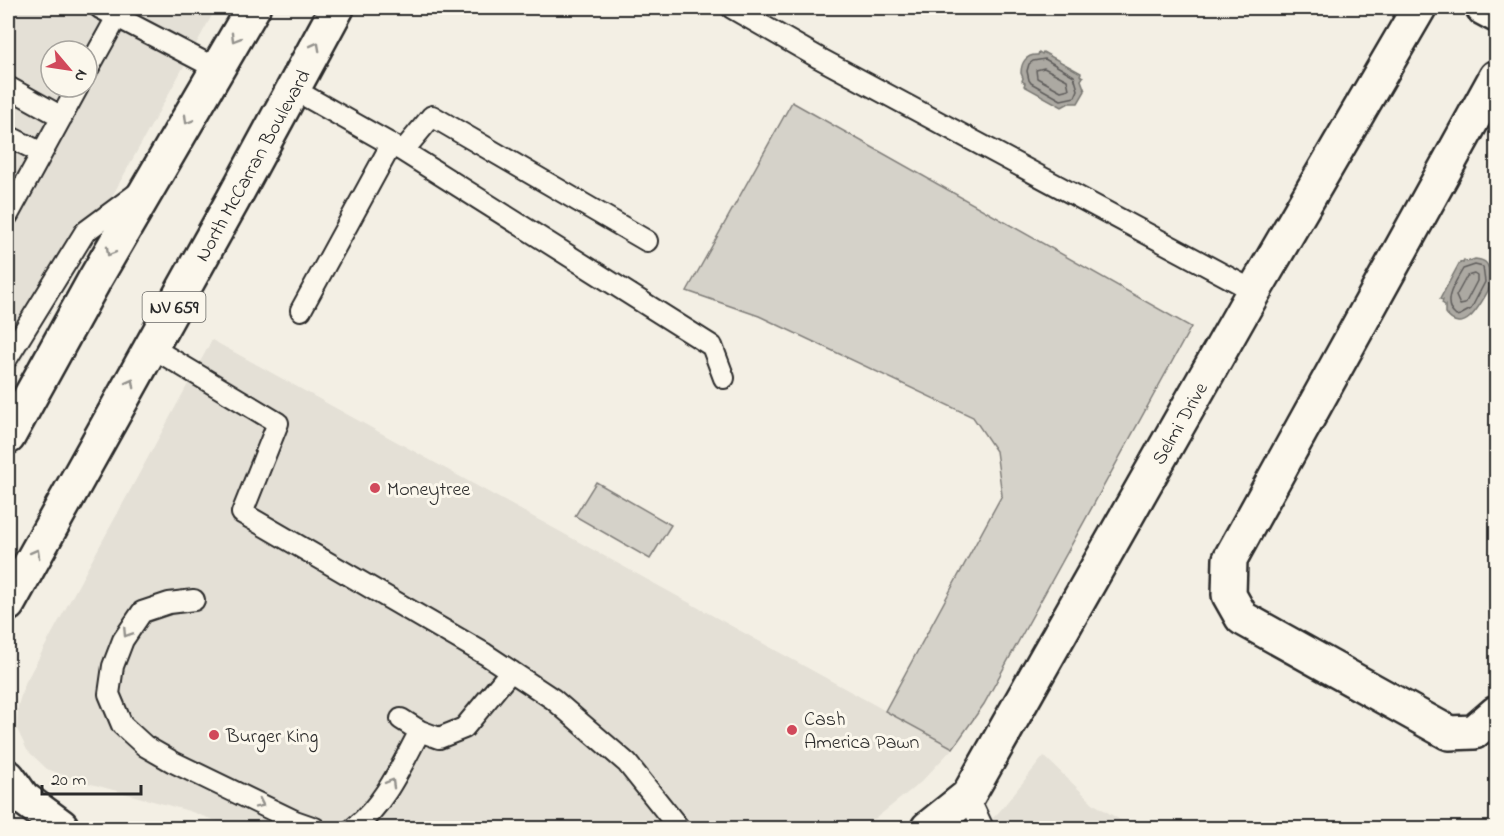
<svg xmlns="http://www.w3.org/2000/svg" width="1504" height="836" font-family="'Indie Flower',sans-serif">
  <rect width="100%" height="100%" fill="#f3efe4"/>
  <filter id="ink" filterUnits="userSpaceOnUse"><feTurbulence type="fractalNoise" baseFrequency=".0167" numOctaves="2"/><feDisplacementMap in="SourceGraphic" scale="12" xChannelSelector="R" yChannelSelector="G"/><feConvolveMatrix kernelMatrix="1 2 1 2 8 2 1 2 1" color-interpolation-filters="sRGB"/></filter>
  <g filter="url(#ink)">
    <!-- built -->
    <path fill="#e4e0d6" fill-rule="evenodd" d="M 8,8 L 216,8 L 8,385 ZM 51,51 L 87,51 L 87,87 L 51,87 Z
      M 212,340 L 953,748 L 921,782 L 876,818 L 850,828 L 235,828 L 189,811 L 77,780 L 47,769 L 27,750 L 17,729 L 18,706 L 24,685 Z
      M 1044,756 L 1094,804 L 1133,828 L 983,828 L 999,812 Z"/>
    <!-- green -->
    <path fill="#d5d2c9" stroke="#807e7a" stroke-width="1.5" d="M 792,102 L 1191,327 L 984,704 L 953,748 L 885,711 L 1002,495 L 996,451 L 973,417 L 759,316 L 687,291 Z
      M 596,482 L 671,525 L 650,559 L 575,516 Z"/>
    <!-- water -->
    <path fill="#aca9a2" stroke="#787772" stroke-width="1.5" d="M 1039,52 L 1042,54 L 1043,52 L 1081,73 L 1080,75 L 1083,77 L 1081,80 L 1085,91 L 1078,103 L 1069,103 L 1062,107 L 1024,86 L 1025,83 L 1022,81 L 1023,78 L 1021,73 C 1021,63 1026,54 1038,55 Z
      M 1475,259 C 1489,260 1487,266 1492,276 L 1490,278 L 1494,280 C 1484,297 1466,341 1445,313 L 1445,305 L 1442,303 L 1443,300 L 1440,299 L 1460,262 L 1463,263 L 1464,260 L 1467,262 Z"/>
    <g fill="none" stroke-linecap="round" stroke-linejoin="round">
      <!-- shore -->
      <path stroke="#5f5d5b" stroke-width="1.5" d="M 1045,59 L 1074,76 L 1078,90 L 1075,97 L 1061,100 L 1031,83 L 1029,80 L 1027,71 L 1029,64 L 1033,61 Z
        M 1044,68 L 1067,80 L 1069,89 L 1061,91 L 1037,78 L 1036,70 Z
        M 1475,265 L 1483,267 L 1485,282 L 1471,309 L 1460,315 L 1456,316 C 1440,303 1455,283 1463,269 Z
        M 1474,274 L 1477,276 L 1477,281 L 1465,304 L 1460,305 L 1456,296 L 1467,276 Z"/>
      <!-- service casing -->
      <g stroke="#2b2b2b" stroke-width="24">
        <path id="service" d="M 100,8 L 217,69
          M 732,8 L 819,58 L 1254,291
          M 87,71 L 122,8
          M 8,87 L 62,117
          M 293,89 L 403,151 L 712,346 L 724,378
          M 8,136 L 42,153
          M 403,151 L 432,116 L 647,241
          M 8,215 L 78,87
          M 301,310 L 391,145
          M 151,347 L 278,423 L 242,513 L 485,654 L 553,699 L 627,763 L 679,828
          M 8,357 L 85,232 L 139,192
          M 194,600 L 169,603 L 142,612 L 123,640 L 113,666 L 109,694 L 122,725 L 145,746 L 173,762 L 295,821 L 315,828
          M 401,719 L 420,731 L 439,738 L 464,728 L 511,671
          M 968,796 L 983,828
          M 354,828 C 385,804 402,764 420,731"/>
      </g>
      <!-- minor casing -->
      <g stroke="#2b2b2b" stroke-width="38">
        <path id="minor" d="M 1483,8 L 1496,15
          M 1496,77 L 1230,559 L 1229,595 L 1242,618 L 1449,733 L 1474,732 L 1496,713
          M 928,828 L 968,796 L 1254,291 L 1419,8"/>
      </g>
      <!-- primary casing -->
      <g stroke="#2b2b2b" stroke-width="38">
        <path id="primary" d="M 8,437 L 95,279 L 253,8
          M 8,604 L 233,200 L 337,8
          M 8,777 L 23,798 L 61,826"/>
      </g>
      <!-- service -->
      <use href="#service" stroke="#fbf7ec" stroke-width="20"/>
      <!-- minor -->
      <use href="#minor" stroke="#fbf7ec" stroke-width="33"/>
      <!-- primary -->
      <use href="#primary" stroke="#fbf7ec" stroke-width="33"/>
    </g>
    <!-- one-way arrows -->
    <defs><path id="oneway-chevron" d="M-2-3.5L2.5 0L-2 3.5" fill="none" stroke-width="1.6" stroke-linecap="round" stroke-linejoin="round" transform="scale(1.5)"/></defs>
    <g stroke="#93918c">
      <use href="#oneway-chevron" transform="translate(235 38) rotate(120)"/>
      <use href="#oneway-chevron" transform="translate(316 46) rotate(-62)"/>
      <use href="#oneway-chevron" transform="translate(188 120) rotate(120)"/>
      <use href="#oneway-chevron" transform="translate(110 252) rotate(120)"/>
      <use href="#oneway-chevron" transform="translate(131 383) rotate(-61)"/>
      <use href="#oneway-chevron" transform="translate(36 553) rotate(-61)"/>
      <use href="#oneway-chevron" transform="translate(127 633) rotate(123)"/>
      <use href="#oneway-chevron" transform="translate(391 783) rotate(-60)"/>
      <use href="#oneway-chevron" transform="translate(260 804) rotate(26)"/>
    </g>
  </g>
  <!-- markers -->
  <g fill="#d1495b" stroke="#fbf7ec" stroke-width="2">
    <circle cx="375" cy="488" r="6"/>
    <circle cx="792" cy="730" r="6"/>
    <circle cx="214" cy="735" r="6"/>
  </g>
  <g text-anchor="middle" stroke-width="6" stroke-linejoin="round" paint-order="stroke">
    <!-- shield labels -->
    <rect fill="#fbf7ec" stroke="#696865" stroke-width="1.5" x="142.5" y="292" width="63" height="30" rx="4.5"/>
    <g font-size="18" font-weight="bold" fill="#2b2b2b">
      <text x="174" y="313">NV 659</text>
    </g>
    <!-- street labels -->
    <g font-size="20" fill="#2b2b2b" stroke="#fbf7ec">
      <text transform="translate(252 165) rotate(-61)" y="7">North McCarran Boulevard</text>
      <text transform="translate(1179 423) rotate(-60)" y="7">Selmi Drive</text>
    </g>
    <!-- poi labels -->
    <g font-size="20" fill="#2b2b2b" stroke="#fbf7ec" text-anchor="start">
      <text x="387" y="495">Moneytree</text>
      <text x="804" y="725">Cash<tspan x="804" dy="23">America Pawn</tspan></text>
      <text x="226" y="742">Burger King</text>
    </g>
  </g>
  <!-- margin -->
  <rect width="1504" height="836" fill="none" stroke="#fbf7ec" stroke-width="30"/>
  <rect x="15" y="15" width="1474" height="806" fill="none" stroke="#2b2b2b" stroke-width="2" filter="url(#ink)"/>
  <!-- north arrow -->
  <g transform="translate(69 69) rotate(119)"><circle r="28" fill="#fbf7ec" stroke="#a8a59f" stroke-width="1.5"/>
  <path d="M0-4.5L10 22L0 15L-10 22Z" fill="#d1495b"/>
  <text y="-9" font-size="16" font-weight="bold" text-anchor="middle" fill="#2b2b2b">N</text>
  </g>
  <!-- scale -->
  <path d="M42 785v9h99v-9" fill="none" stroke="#2b2b2b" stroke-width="3"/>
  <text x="51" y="785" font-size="18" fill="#2b2b2b" stroke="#fbf7ec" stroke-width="4.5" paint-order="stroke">20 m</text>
</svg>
